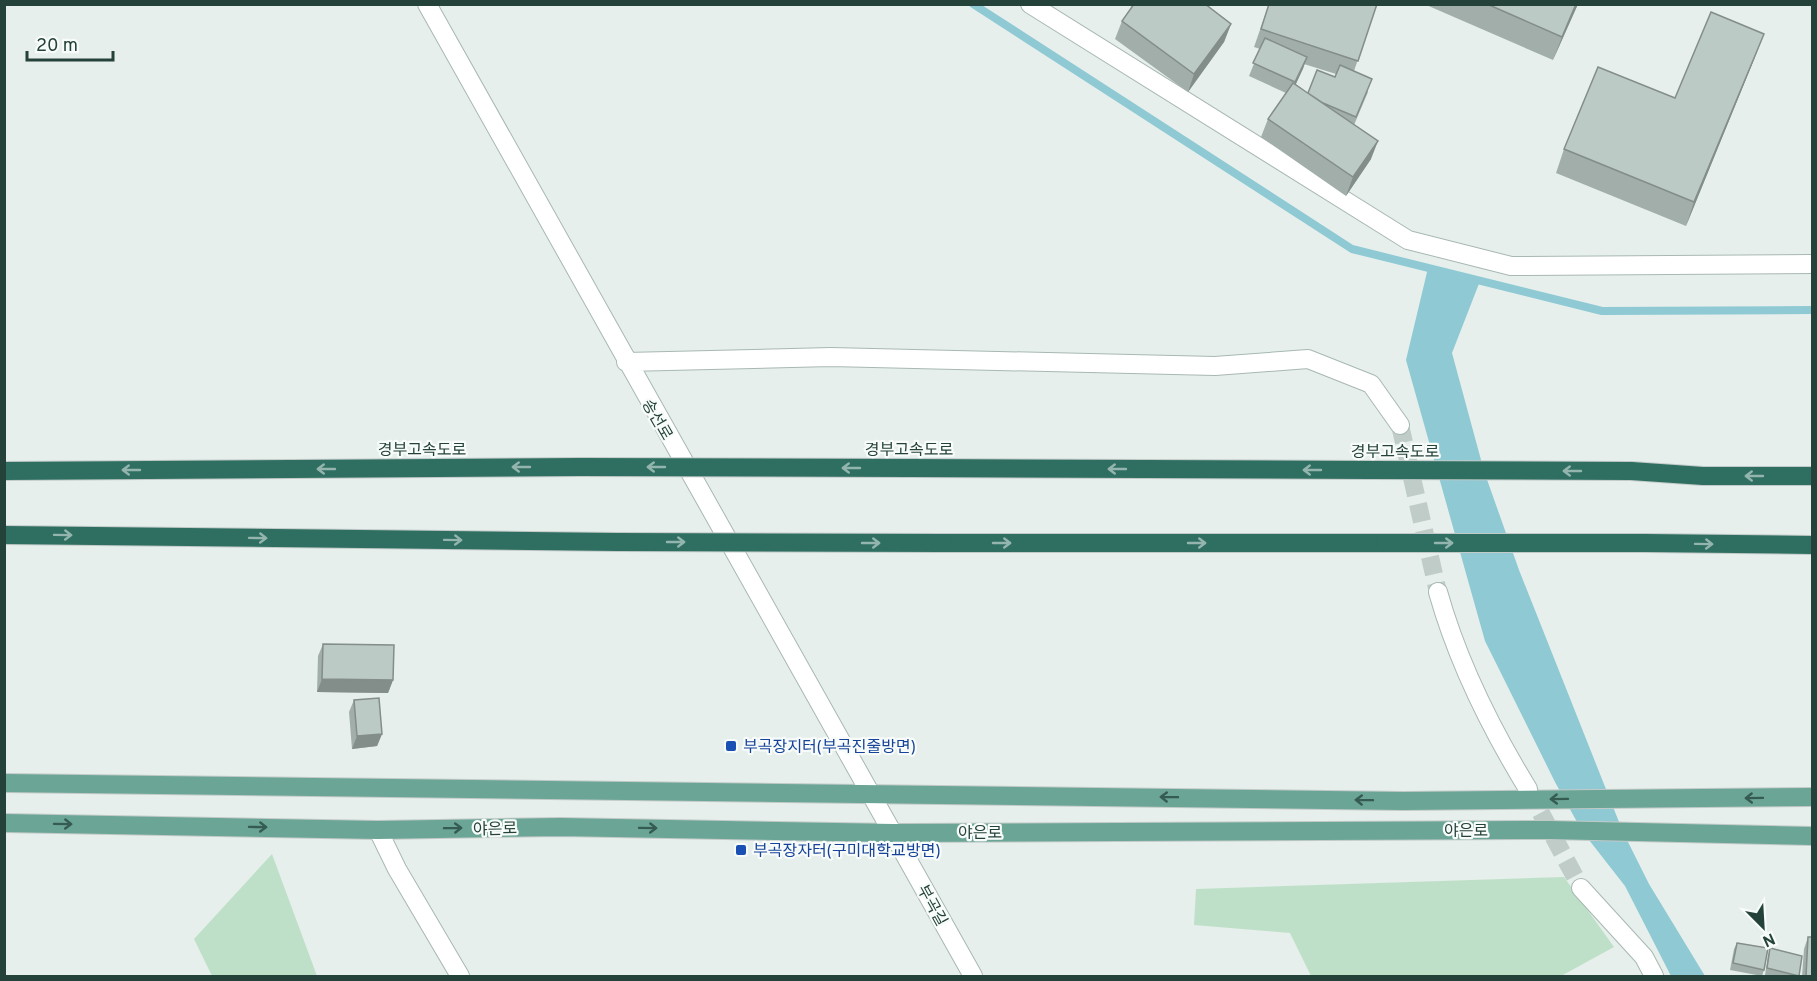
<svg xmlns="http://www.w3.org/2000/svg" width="1817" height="981" font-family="Overpass,'Noto Sans KR',sans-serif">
  <rect width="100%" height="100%" fill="#e6efeb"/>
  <!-- green -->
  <path fill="#bfe0c8" d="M 272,854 L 317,976 L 212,976 L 194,939 Z
    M 1564,877 L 1614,947 L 1561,976 L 1311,976 L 1290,933 L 1194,925 L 1196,889 Z"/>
  <!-- water -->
  <path fill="#8ec9d4" d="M 1428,268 L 1480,281 L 1452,353 L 1484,471 L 1519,570 L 1623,832 L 1649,884 L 1705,976 L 1671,976 L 1625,886 L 1582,831 L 1555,782 L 1485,641 L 1406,360 Z"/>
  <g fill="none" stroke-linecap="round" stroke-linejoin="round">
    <!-- stream -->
    <path stroke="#8ec9d4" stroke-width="8" d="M 973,4 L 1352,249 L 1602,311 L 1812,310"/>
    <!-- minor-tunnel -->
    <path stroke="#bfccc8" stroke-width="18" stroke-dasharray="18 9" stroke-linecap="butt" d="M 1400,425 L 1438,592
      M 1528,789 L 1581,888"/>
    <!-- minor casing -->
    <g stroke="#a8b8b2" stroke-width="20">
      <path id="minor" d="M 427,4 L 973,976
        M 1030,4 L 1408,240 L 1511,266 L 1812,264
        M 626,362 L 831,357 L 1215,366 L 1308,359 L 1371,384 L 1400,425
        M 1438,592 C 1458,663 1490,727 1528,789
        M 378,830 L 397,869 L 460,976
        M 1581,888 L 1644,957 L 1654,976"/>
    </g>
    <!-- major casing -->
    <g stroke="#c2cac8" stroke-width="20">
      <path id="major" d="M 4,783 L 1403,801 L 1812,797
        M 4,823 L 378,830 L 560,827 L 893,833 L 1549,830 L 1812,836"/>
    </g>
    <!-- highway casing -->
    <g stroke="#c2cac8" stroke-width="20">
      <path id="highway" d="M 910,468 L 1370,470
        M 4,471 L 580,467
        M 1631,471 L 1703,476 L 1812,476
        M 4,535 L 618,542
        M 943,543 L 1385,543
        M 1645,543 L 1812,545"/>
    </g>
    <!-- minor -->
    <use href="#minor" stroke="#fff" stroke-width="18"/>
    <!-- major -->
    <use href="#major" stroke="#6aa596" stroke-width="18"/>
    <!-- highway -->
    <use href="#highway" stroke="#2f6f62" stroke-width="18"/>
    <!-- highway-bridge casing -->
    <g stroke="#c2cac8" stroke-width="20" stroke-linecap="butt">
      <path id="highway-bridge" d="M 580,467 L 910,468
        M 1370,470 L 1631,471
        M 618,542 L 943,543
        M 1385,543 L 1645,543"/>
    </g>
    <!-- highway-bridge -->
    <use href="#highway-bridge" stroke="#2f6f62" stroke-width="18"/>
  </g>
  <!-- wall -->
  <path fill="#a1aea9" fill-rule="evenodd" d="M 1269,4 L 1377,4 L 1354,71 L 1368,92 L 1354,125 L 1371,159 L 1346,196 L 1261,137 L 1268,119 L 1286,93 L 1249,76 L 1260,49 L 1254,47 ZM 1304,64 L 1336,74 L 1335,77 L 1308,93 L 1296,84 Z
    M 1424,4 L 1578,4 L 1553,60 Z
    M 1122,21 L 1231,24 L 1224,42 L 1188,92 L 1115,39 Z
    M 1755,57 L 1686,226 L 1556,173 L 1564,149 L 1675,98 Z
    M 323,644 L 393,680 L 388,693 L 317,692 L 318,656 Z
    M 354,700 L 382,734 L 377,746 L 352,749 L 349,712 Z
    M 1808,937 L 1812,976 L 1802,976 L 1804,949 Z
    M 1737,943 L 1764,970 L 1762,976 L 1730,970 L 1734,949 Z
    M 1770,948 L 1802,956 L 1799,976 L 1773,976 L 1765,975 L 1768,955 Z"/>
  <!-- shaded-wall -->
  <path fill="#838d89" d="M 1576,4 L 1578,4 L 1553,60 L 1562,37 Z
    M 1231,24 L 1224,42 L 1188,92 L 1194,74 Z
    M 1764,34 L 1755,57 L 1686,226 L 1694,202 Z
    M 1307,57 L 1303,69 L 1291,94 L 1295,82 Z
    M 1378,141 L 1371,159 L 1346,196 L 1353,177 Z
    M 322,679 L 393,680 L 388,693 L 317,692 Z
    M 382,734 L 377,746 L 352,749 L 357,736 Z"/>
  <!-- building -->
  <path fill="#bbcac4" stroke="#838d89" stroke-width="1.5" d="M 1134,4 L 1205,4 L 1231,24 L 1194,74 L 1122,21 Z
    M 1269,4 L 1377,4 L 1358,61 L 1261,29 Z
    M 1487,4 L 1576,4 L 1562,37 Z
    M 1711,12 L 1764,34 L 1694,202 L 1564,149 L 1598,67 L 1675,98 Z
    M 1265,38 L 1307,57 L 1295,82 L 1253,63 Z
    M 1340,65 L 1372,79 L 1356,117 L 1323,103 L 1308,93 L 1317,70 L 1335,77 Z
    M 1293,83 L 1378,141 L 1353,177 L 1268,119 Z
    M 323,644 L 394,645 L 393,680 L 322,679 Z
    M 379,698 L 382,734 L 357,736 L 354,700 Z
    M 1808,937 L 1812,937 L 1812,976 L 1806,976 Z
    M 1737,943 L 1768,948 L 1764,970 L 1733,963 Z
    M 1770,948 L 1802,956 L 1799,976 L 1767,968 Z"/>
  <!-- one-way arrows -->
  <defs><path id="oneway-shaft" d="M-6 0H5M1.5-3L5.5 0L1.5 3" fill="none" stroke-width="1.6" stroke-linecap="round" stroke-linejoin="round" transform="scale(1.5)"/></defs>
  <g stroke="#93b5ae">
    <use href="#oneway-shaft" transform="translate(521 467) rotate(180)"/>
    <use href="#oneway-shaft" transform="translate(656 467) rotate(-180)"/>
    <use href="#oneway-shaft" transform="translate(851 468) rotate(-180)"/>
    <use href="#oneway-shaft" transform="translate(326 469) rotate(180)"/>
    <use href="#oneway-shaft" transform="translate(1117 469) rotate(-180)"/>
    <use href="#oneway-shaft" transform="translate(131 470) rotate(180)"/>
    <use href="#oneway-shaft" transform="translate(1312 470) rotate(-180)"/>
    <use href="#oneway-shaft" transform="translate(1572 471) rotate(-180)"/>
    <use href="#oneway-shaft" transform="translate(1754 476) rotate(180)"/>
    <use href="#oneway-shaft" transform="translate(63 535) rotate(1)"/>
    <use href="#oneway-shaft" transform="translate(258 538) rotate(1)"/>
    <use href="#oneway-shaft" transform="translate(453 540) rotate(1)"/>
    <use href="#oneway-shaft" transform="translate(676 542)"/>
    <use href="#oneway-shaft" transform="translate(871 543)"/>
    <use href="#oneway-shaft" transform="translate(1002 543)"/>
    <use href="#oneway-shaft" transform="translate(1197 543)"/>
    <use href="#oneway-shaft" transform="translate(1444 543)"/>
    <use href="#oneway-shaft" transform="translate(1704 544) rotate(1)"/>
  </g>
  <g stroke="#365b51">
    <use href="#oneway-shaft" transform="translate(1169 797) rotate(-179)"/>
    <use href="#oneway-shaft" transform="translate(1754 798) rotate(179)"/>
    <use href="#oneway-shaft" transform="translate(1559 799) rotate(179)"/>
    <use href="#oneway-shaft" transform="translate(1364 800) rotate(-179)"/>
    <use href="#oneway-shaft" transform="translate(63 824) rotate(1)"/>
    <use href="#oneway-shaft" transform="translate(258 827) rotate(1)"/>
    <use href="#oneway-shaft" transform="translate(453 828) rotate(-1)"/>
    <use href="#oneway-shaft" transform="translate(648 828) rotate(1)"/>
  </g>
  <!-- markers -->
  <g fill="#1a4fb4" stroke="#f7fbf9" stroke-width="2">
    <rect x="725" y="740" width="12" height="12" rx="3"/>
    <rect x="735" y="844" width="12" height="12" rx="3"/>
  </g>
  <g text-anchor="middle" stroke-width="4.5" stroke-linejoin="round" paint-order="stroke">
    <!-- street labels -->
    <g font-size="16" fill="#24423a" stroke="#f7fbf9">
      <text transform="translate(658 419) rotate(60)" y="6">송선로</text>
      <text x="422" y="455">경부고속도로</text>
      <text x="909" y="455">경부고속도로</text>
      <text x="1395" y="457">경부고속도로</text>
      <text transform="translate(495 828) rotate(-1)" y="6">야은로</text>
      <text x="1466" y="836">야은로</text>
      <text x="980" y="838">야은로</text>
      <text transform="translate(933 905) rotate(61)" y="6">부곡길</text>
    </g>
    <!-- transit labels -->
    <g font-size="16" fill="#164399" stroke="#f7fbf9" text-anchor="start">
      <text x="743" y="752">부곡장지터(부곡진줄방면)</text>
      <text x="753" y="856">부곡장자터(구미대학교방면)</text>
    </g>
  </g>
  <!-- border -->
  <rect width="1817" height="981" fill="none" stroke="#24423a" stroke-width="12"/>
  <!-- north arrow -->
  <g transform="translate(1763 927) rotate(156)" stroke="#f7fbf9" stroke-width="4.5" paint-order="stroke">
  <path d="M0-4.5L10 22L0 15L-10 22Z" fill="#24423a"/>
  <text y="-9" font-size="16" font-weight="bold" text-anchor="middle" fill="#24423a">N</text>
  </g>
  <!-- scale -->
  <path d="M27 51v9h86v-9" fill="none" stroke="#24423a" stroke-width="3"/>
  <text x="36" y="51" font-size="18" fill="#24423a" stroke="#f7fbf9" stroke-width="4.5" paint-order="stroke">20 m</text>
</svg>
